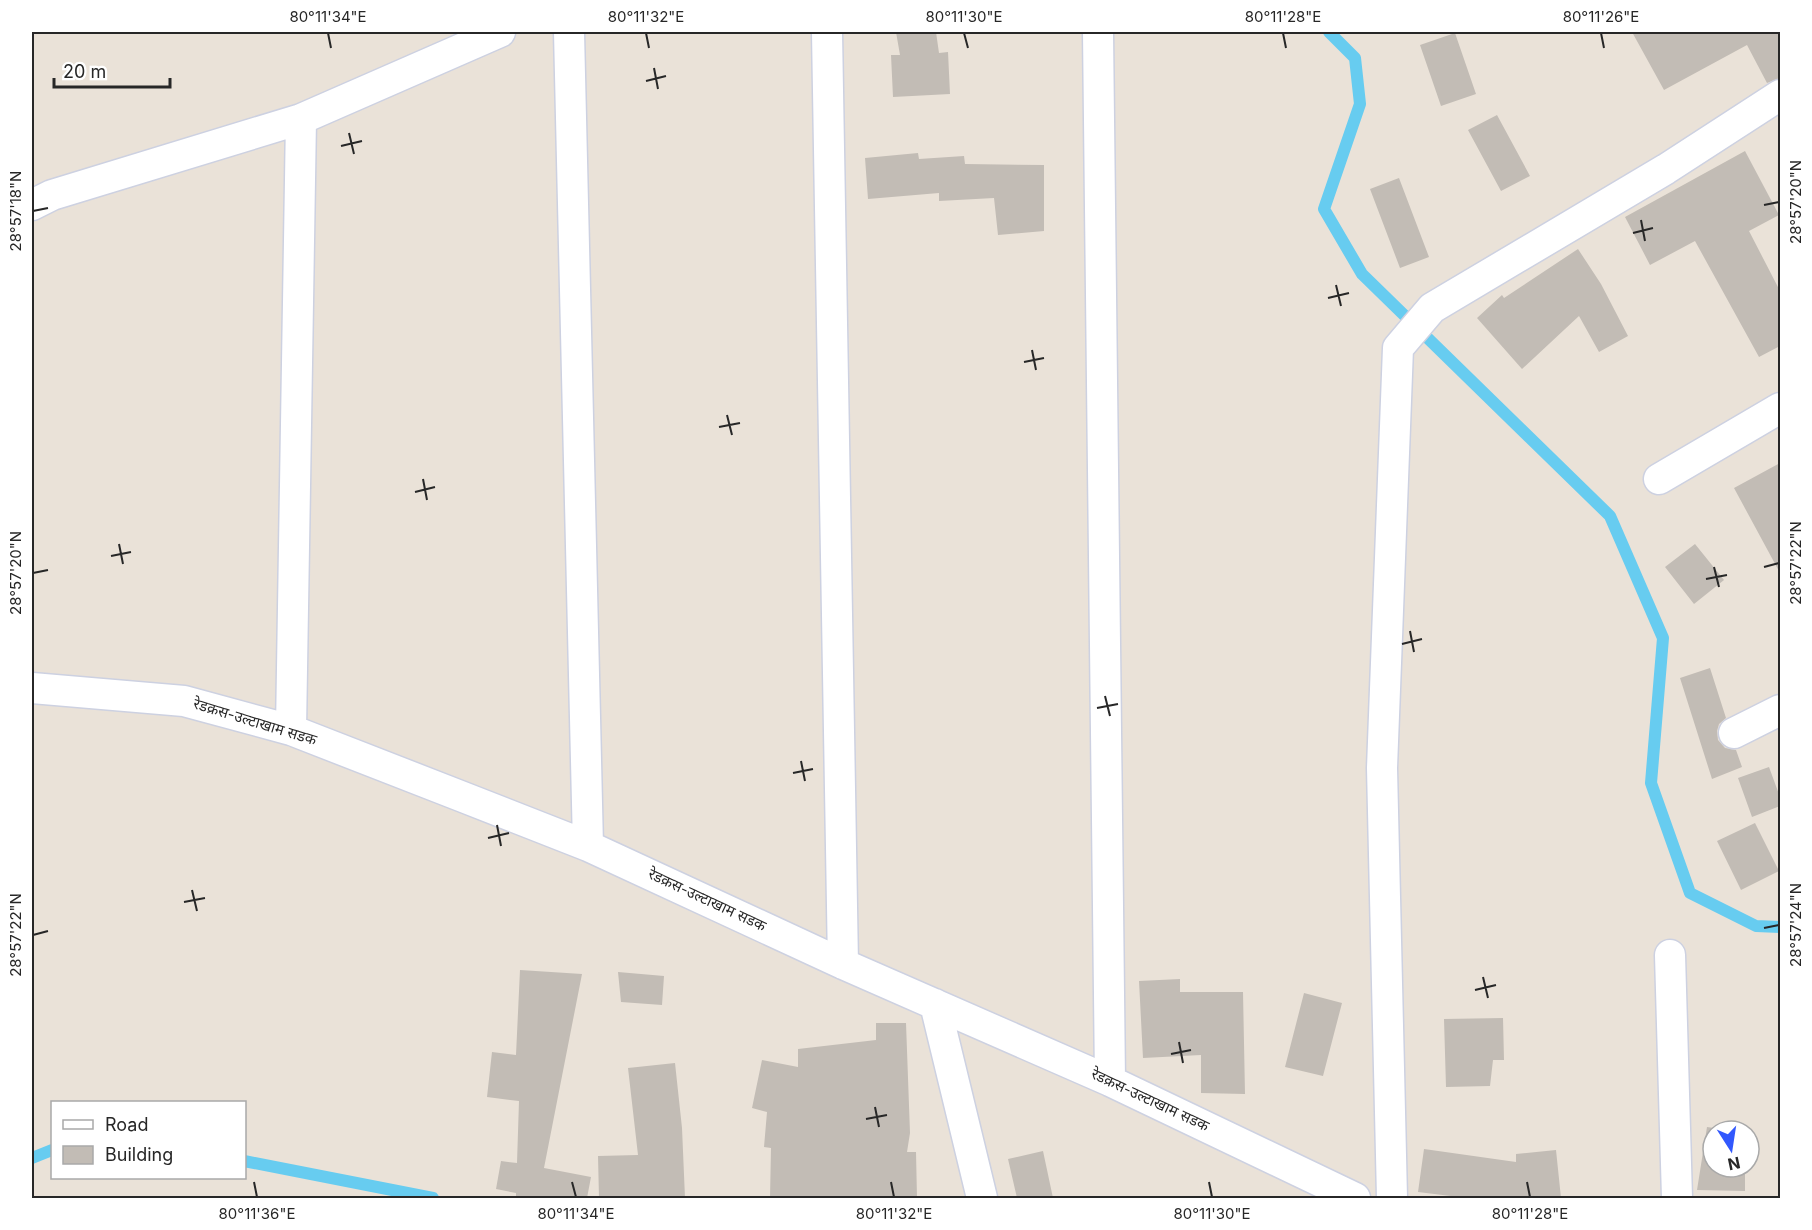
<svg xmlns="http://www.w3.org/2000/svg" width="1812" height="1230" font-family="Inter,'Noto Sans Devanagari',sans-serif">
  <rect width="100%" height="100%" fill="#eae2d8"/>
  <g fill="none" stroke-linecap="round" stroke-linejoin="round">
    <!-- stream -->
    <path stroke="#67ccf0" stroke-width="12" d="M 1329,32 L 1355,58 L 1360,104 L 1324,209 L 1362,274 L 1610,516 L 1663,638 L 1651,783 L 1690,893 L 1756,926 L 1780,927
      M 32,1158 L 52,1150
      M 244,1161 L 433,1198"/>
  </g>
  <!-- building -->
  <path fill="#c2bcb5" d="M 896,32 L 936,32 L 939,53 L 948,52 L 950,94 L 893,97 L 891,55 L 900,55 Z
    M 1632,32 L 1780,32 L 1780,78 L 1767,83 L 1747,45 L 1664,90 Z
    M 1455,33 L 1476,94 L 1441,106 L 1420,45 Z
    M 1497,115 L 1530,176 L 1501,191 L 1468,130 Z
    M 1745,151 L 1779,215 L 1749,231 L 1780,291 L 1780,346 L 1759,357 L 1695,241 L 1650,265 L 1625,217 Z
    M 918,153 L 919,159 L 964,156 L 965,164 L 1044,165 L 1044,231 L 998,235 L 994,198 L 939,201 L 939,193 L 868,199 L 865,158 Z
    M 1399,178 L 1429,257 L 1400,268 L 1370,189 Z
    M 1578,249 L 1601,284 L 1628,336 L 1599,352 L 1579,316 L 1522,369 L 1477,318 L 1502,295 L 1504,298 Z
    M 1780,463 L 1780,573 L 1734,488 Z
    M 1695,544 L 1724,580 L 1694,604 L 1665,567 Z
    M 1710,668 L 1726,718 L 1719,724 L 1717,731 L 1718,740 L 1725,748 L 1736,750 L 1742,767 L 1712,779 L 1680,678 Z
    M 1769,767 L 1780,797 L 1780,806 L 1752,817 L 1738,778 Z
    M 1755,823 L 1779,871 L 1741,890 L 1717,841 Z
    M 520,970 L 582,974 L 544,1168 L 591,1177 L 587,1198 L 551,1198 L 538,1196 L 538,1198 L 516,1198 L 516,1193 L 496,1189 L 501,1161 L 517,1163 L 519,1101 L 487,1097 L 492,1052 L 516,1055 Z
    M 618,972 L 664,976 L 662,1005 L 621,1002 Z
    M 1180,979 L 1180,992 L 1243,992 L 1245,1094 L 1201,1093 L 1201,1055 L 1143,1058 L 1139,981 Z
    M 1304,993 L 1342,1003 L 1323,1076 L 1285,1067 Z
    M 1503,1018 L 1504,1060 L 1493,1060 L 1490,1086 L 1446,1087 L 1444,1019 Z
    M 876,1023 L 906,1023 L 910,1133 L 907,1152 L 916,1152 L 917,1198 L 770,1198 L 771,1148 L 764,1147 L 767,1112 L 752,1108 L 762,1060 L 798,1067 L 798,1049 L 876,1040 Z
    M 675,1063 L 682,1128 L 685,1198 L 599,1198 L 598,1156 L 638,1155 L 628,1068 Z
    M 1707,1127 L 1735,1131 L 1713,1131 L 1713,1167 L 1745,1167 L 1745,1191 L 1697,1190 Z
    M 1424,1149 L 1516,1162 L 1516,1154 L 1556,1150 L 1561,1198 L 1467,1198 L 1418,1192 Z
    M 1043,1151 L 1053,1198 L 1017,1198 L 1008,1159 Z"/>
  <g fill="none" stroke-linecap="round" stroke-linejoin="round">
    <!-- street casing -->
    <g stroke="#cdd1e1" stroke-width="33">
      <path id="street" d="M 569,32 L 588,846
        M 827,32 L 843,964
        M 1098,32 L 1110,1081
        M 32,205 L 52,195 L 301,119 L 500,32
        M 1659,479 L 1780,408
        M 32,688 L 184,701 L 291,730 L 463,797 L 588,846 L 843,964 L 1110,1081 L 1355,1198
        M 291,730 L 301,119
        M 1734,733 L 1780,710
        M 1670,955 L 1677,1198
        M 935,1004 L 982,1198
        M 1392,1198 L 1382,768 L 1398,348 L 1432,308 L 1666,169 L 1780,95"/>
    </g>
    <!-- street -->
    <use href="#street" stroke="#fff" stroke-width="30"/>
  </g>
  <!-- ticks -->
  <path fill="none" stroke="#272727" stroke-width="2" d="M 328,33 L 331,48M 646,33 L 649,48M 964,33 L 968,48M 1283,33 L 1286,48M 1601,33 L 1604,48M 654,68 L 658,89M 646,81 L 666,76M 349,133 L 354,154M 341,146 L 362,141M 1764,205 L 1779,202M 33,211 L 48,208M 1641,220 L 1645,241M 1633,233 L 1653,228M 1336,285 L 1341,306M 1328,298 L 1349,293M 1032,350 L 1036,370M 1024,362 L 1044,358M 727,415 L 732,435M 719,427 L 740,423M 423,479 L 427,500M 415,492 L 435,487M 119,544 L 123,564M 111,556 L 131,552M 1714,567 L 1719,587M 1764,567 L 1779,563M 33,573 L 48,570M 1706,579 L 1727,575M 1410,631 L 1414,652M 1402,644 L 1422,639M 1105,696 L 1110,716M 1097,708 L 1118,704M 801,761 L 805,781M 793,773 L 813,769M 497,825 L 501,846M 488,838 L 509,833M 192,890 L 197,911M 184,902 L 205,898M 1764,928 L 1779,925M 33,935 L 48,931M 1483,977 L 1488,998M 1475,990 L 1496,985M 1179,1042 L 1183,1063M 1171,1054 L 1191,1050M 875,1107 L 879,1127M 866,1119 L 887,1115M 254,1182 L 257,1197M 572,1182 L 576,1197M 891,1182 L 894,1197M 1209,1182 L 1212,1197M 1527,1182 L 1530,1197"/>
  <g text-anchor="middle" stroke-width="5" stroke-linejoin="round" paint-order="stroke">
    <!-- street labels -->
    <g font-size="15" fill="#272727" stroke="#fff">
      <text transform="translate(255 722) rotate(17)" y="5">रेडक्रस-उल्टाखाम सडक</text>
      <text transform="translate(707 900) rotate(25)" y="5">रेडक्रस-उल्टाखाम सडक</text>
      <text transform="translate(1150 1100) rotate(25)" y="5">रेडक्रस-उल्टाखाम सडक</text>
    </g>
  </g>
  <!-- border -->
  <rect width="1812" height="1230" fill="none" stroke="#ffffff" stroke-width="66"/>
  <!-- legend -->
  <rect x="51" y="1101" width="195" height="78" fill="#ffffff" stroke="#a9a9a9" stroke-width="1.5"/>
  <rect x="63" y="1120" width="30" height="9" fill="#ffffff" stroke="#a9a9a9" stroke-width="1.5"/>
  <text x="105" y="1131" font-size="18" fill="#272727">Road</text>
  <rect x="63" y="1146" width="30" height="18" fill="#c2bcb5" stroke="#a9a9a9" stroke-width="1.5"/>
  <text x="105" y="1161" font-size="18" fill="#272727">Building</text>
  <!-- north arrow -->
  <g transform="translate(1731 1149) rotate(168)"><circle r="28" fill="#ffffff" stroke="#a9a9a9" stroke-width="1.5"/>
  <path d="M0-4.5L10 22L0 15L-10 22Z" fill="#3258fd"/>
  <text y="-9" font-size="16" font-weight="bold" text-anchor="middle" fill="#272727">N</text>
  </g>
  <!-- scale -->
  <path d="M54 78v9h116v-9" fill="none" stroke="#272727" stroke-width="3"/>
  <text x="63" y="78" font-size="18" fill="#272727" stroke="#ffffff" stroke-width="4.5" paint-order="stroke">20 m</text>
  <rect x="33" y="33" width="1746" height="1164" fill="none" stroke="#272727" stroke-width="2"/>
  <g font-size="15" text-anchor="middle" fill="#272727">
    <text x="328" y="22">80°11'34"E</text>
    <text x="646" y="22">80°11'32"E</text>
    <text x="964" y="22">80°11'30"E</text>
    <text x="1283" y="22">80°11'28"E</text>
    <text x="1601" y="22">80°11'26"E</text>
    <text transform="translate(1796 202) rotate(-90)" y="5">28°57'20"N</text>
    <text transform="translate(16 211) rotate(-90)" y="5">28°57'18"N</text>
    <text transform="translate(1796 563) rotate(-90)" y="5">28°57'22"N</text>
    <text transform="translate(16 573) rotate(-90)" y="5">28°57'20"N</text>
    <text transform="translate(1796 925) rotate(-90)" y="5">28°57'24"N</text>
    <text transform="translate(16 935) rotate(-90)" y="5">28°57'22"N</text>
    <text x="257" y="1219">80°11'36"E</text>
    <text x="576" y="1219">80°11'34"E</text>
    <text x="894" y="1219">80°11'32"E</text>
    <text x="1212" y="1219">80°11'30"E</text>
    <text x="1530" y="1219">80°11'28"E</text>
  </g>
</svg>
